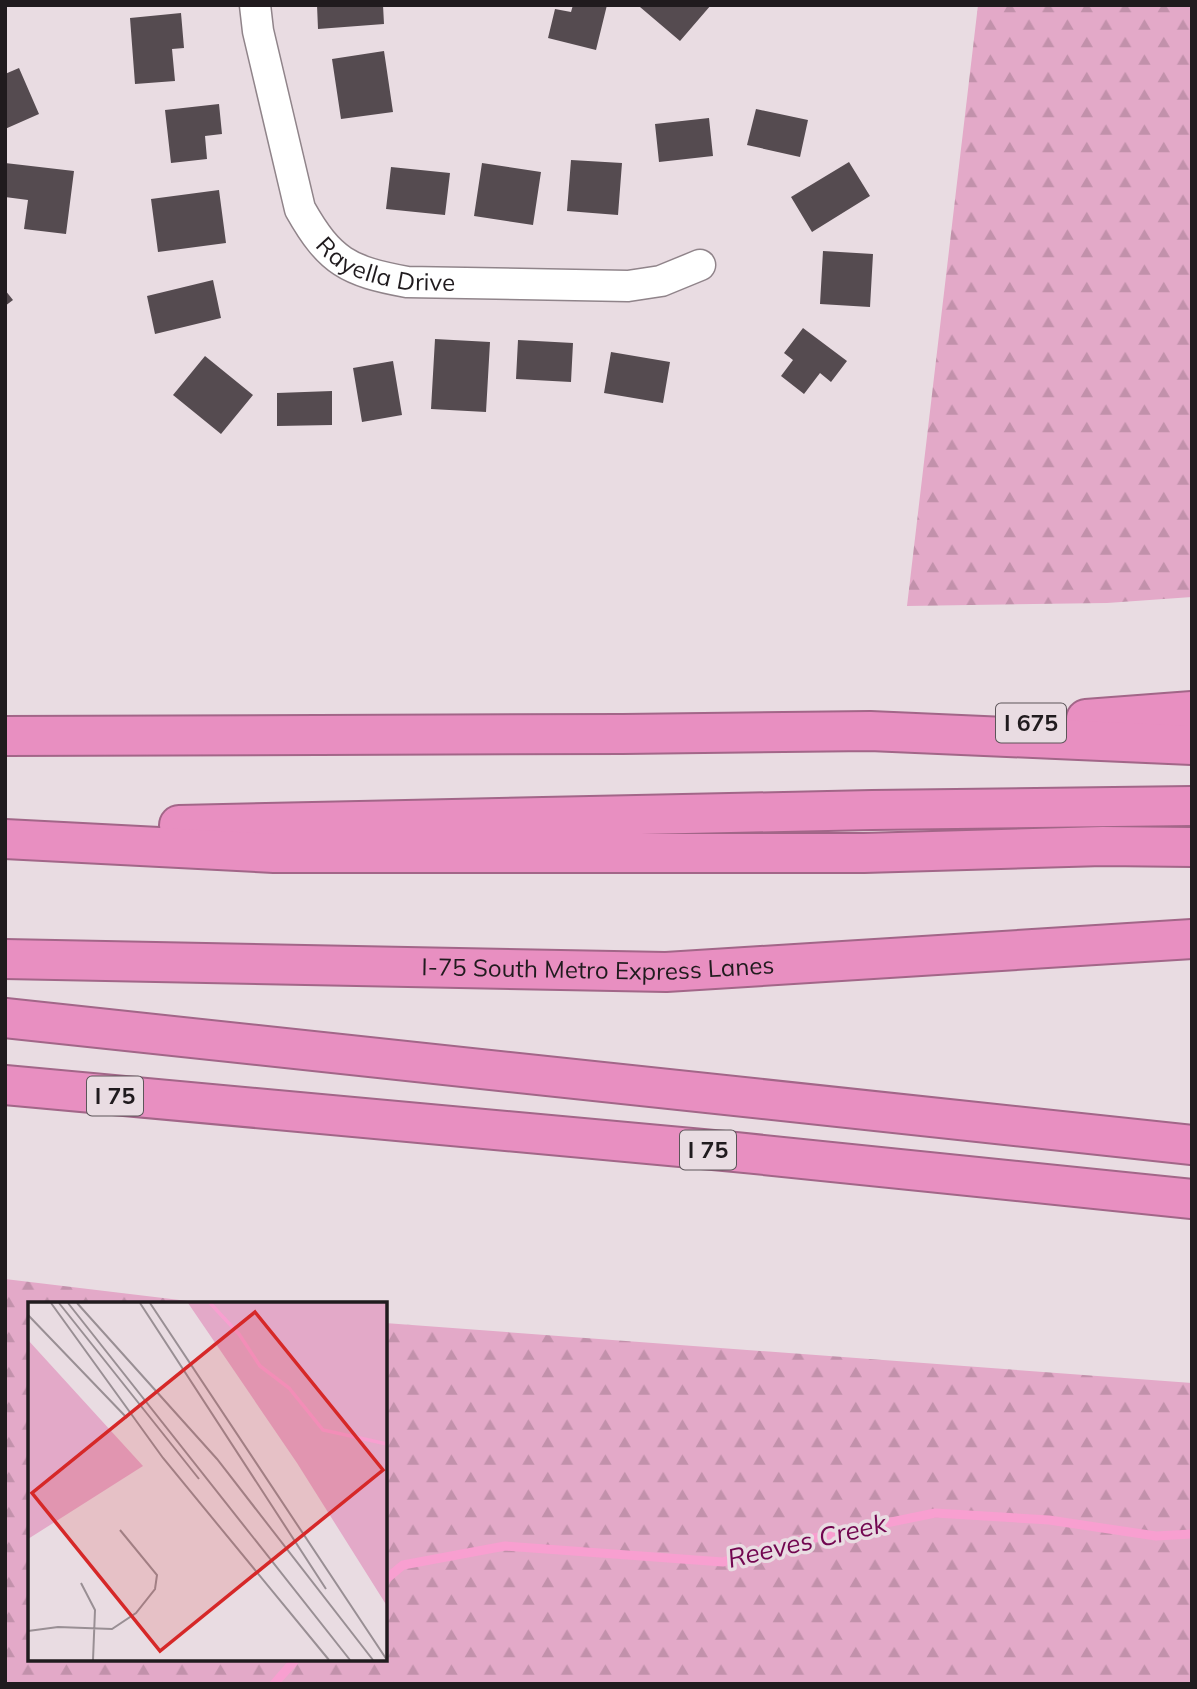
<svg xmlns="http://www.w3.org/2000/svg" width="1197" height="1689" font-family="Mulish,sans-serif">
  <defs>
    <pattern id="forest-firs" width="22" height="20" patternUnits="userSpaceOnUse" patternTransform="scale(1.75)"><rect width="22" height="20" fill="#e3a9c8"/><path d="M5 1l3.5 6h-7zM16 11l3.5 6h-7z" fill="#c291ab"/></pattern>
  </defs>
  <rect width="100%" height="100%" fill="#e9dce2"/>
  <!-- forest -->
  <path fill="url(#forest-firs)" d="M 978,5 L 1192,5 L 1192,597 L 1107,603 L 907,606 Z
    M 5,1279 L 213,1304 L 30,1304 L 30,1659 L 385,1659 L 385,1323 L 1192,1383 L 1192,1684 L 5,1684 Z"/>
  <g fill="none" stroke-linecap="round" stroke-linejoin="round">
    <!-- stream -->
    <path stroke="#f89fd0" stroke-width="9" d="M 385,1580 L 403,1565 L 505,1546 L 723,1562 L 765,1548 L 935,1513 L 1049,1520 L 1156,1536 L 1192,1534
      M 274,1684 L 296,1659"/>
  </g>
  <!-- building -->
  <path fill="#554b50" d="M 317,5 L 383,5 L 384,24 L 318,29 Z
    M 573,5 L 607,5 L 596,50 L 548,38 L 555,9 L 571,12 Z
    M 641,5 L 711,5 L 680,41 L 640,7 Z
    M 181,13 L 184,48 L 172,49 L 175,81 L 135,84 L 130,18 Z
    M 384,51 L 393,112 L 341,119 L 332,59 Z
    M 19,68 L 39,114 L 5,129 L 5,74 Z
    M 219,104 L 222,134 L 205,136 L 207,159 L 171,163 L 165,110 Z
    M 756,109 L 808,120 L 800,157 L 747,145 Z
    M 709,118 L 713,156 L 659,162 L 655,124 Z
    M 571,160 L 622,163 L 618,215 L 567,211 Z
    M 849,162 L 870,196 L 812,232 L 791,197 Z
    M 5,163 L 74,171 L 66,234 L 24,229 L 28,200 L 5,197 Z
    M 482,163 L 541,172 L 533,225 L 474,216 Z
    M 391,167 L 450,173 L 445,215 L 386,209 Z
    M 219,190 L 226,243 L 158,252 L 151,199 Z
    M 823,251 L 873,254 L 870,307 L 820,304 Z
    M 213,280 L 221,318 L 155,334 L 147,296 Z
    M 5,290 L 13,300 L 5,306 Z
    M 803,328 L 847,361 L 831,382 L 820,373 L 804,394 L 781,376 L 793,360 L 784,353 Z
    M 435,339 L 490,342 L 486,412 L 431,409 Z
    M 518,340 L 573,343 L 571,382 L 516,379 Z
    M 611,352 L 670,362 L 663,403 L 604,393 Z
    M 205,356 L 253,395 L 221,434 L 173,395 Z
    M 393,361 L 402,415 L 362,422 L 353,368 Z
    M 332,391 L 332,425 L 277,426 L 277,393 Z"/>
  <g fill="none" stroke-linecap="round" stroke-linejoin="round">
    <!-- minor casing -->
    <g stroke="#90848a" stroke-width="33">
      <g id="minor">
        <path id="s1" d="M 255,5 L 258,31 L 300,209 C 330,262 348,271 407,282 L 628,286 L 661,281 L 700,265"/>
      </g>
    </g>
    <!-- motorway casing -->
    <g stroke="#a26688" stroke-width="42">
      <g id="motorway">
        <path d="M 1086,719 L 1192,711"/>
        <path d="M 5,736 L 623,734 L 870,731 L 1192,745"/>
        <path d="M 179,825 L 872,810 L 1192,806"/>
        <path d="M 5,839 L 274,853 L 864,853 L 1103,846 L 1192,847"/>
        <path id="s2" d="M 5,959 L 666,972 L 1192,939"/>
        <path d="M 5,1018 L 1192,1145"/>
        <path d="M 5,1085 L 735,1152 L 1192,1199"/>
      </g>
    </g>
    <!-- minor -->
    <use href="#minor" stroke="#fff" stroke-width="30"/>
    <!-- motorway -->
    <use href="#motorway" stroke="#e88fc1" stroke-width="38"/>
  </g>
  <g text-anchor="middle" stroke-width="7" stroke-linejoin="round" paint-order="stroke">
    <!-- shield labels -->
    <g fill="#e9dce2" stroke="#5c5559" stroke-width="2">
      <rect x="996" y="703.5" width="70" height="39" rx="5"/>
      <rect x="87" y="1076.5" width="56" height="39" rx="5"/>
      <rect x="680" y="1130.5" width="56" height="39" rx="5"/>
    </g>
    <g font-size="23" font-weight="bold" fill="#201b1e">
      <text x="1031" y="731">I 675</text>
      <text x="115" y="1104">I 75</text>
      <text x="708" y="1158">I 75</text>
    </g>
    <!-- street labels -->
    <g font-size="24" fill="#201b1e" stroke="#e9dce2">
      <text dy="8" stroke="none"><textPath href="#s1" startOffset="320">Rayella Drive</textPath></text>
      <text dy="8" stroke="none"><textPath href="#s2" startOffset="593">I-75 South Metro Express Lanes</textPath></text>
    </g>
    <!-- water labels -->
    <g font-size="26" font-style="italic" fill="#720650" stroke="#e9dce2">
      <text transform="translate(807 1541) rotate(-13)" y="9">Reeves Creek</text>
    </g>
  </g>
  <!-- overview -->
  <g transform="translate(28 1302)">
    <rect width="359" height="359" fill="#e9dce2"/>
    <path d="M 160,1 L 359,1 L 359,304 L 269,161 ZM 0,38 L 115,164 L 0,237 Z" fill="#e3a9c8"/>
    <path fill="none" stroke="#f89fd0" stroke-width="3.5" d="M 182,1 L 211,32 L 232,64 L 261,86 L 295,128 L 359,142"/>
    <path fill="none" stroke="#998f94" stroke-width="2" d="M 23,1 L 135,156 L 301,358M 31,1 L 171,177M 40,1 L 322,358M 49,1 L 189,157 L 345,358M 112,1 L 298,287M 122,1 L 359,358M 0,13 L 99,116M 53,281 L 67,308 L 65,358M 0,329 L 30,325 L 84,327 L 108,311 L 127,287 L 129,273 L 92,228"/>
    <path fill="#d62828" fill-opacity="0.15" stroke="#d62828" stroke-width="3.5" d="M 227,10 L 355,168 L 132,349 L 4,191 Z"/>
    <rect width="359" height="359" fill="none" stroke="#201b1e" stroke-width="3.5"/>
  </g>
  <!-- border -->
  <rect width="1197" height="1689" fill="none" stroke="#201b1e" stroke-width="14"/>
</svg>
